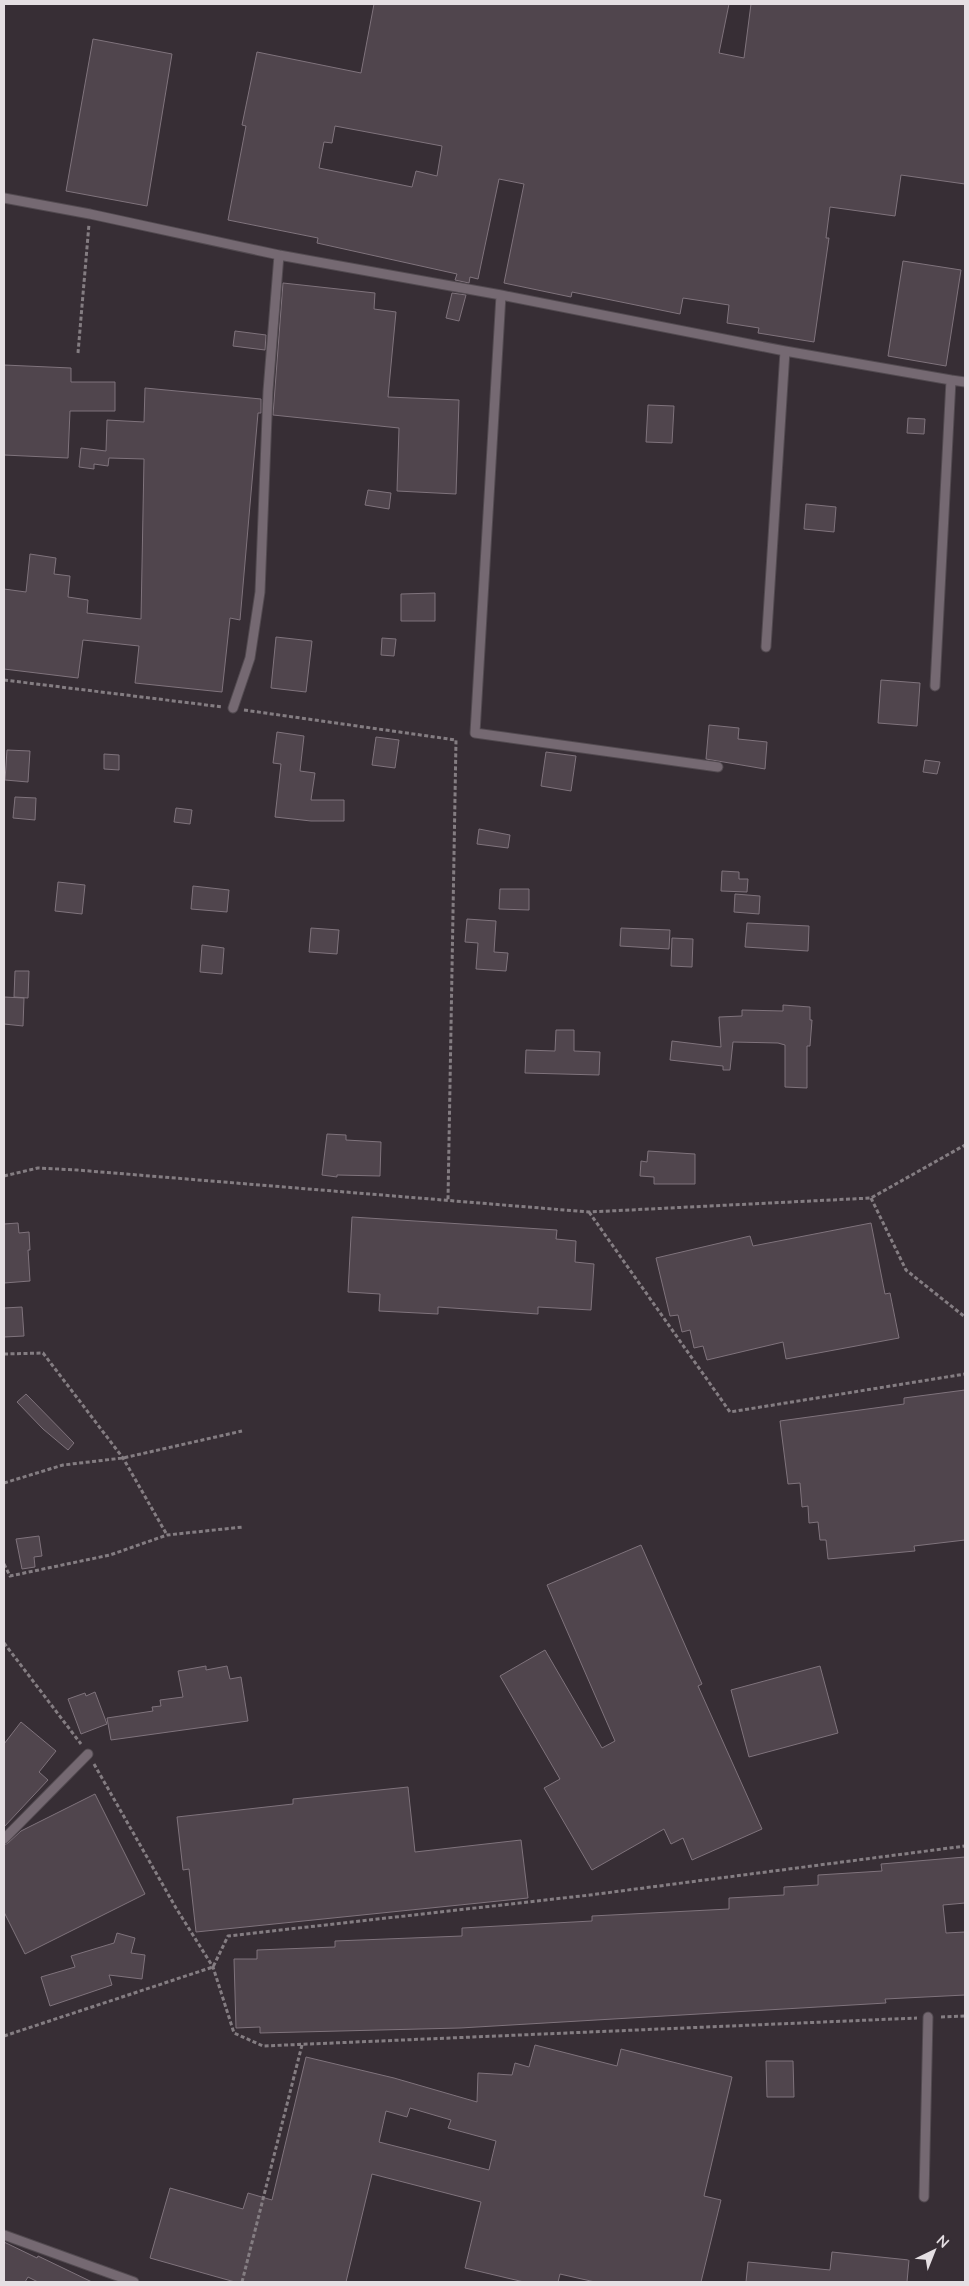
<svg xmlns="http://www.w3.org/2000/svg" width="969" height="2286" font-family="Lato,sans-serif">
  <rect width="100%" height="100%" fill="#372e35"/>
  <!-- building -->
  <path fill="#50454d" stroke="#7f737c" fill-rule="evenodd" d="M 374,4 L 729,4 L 719,53 L 744,58 L 751,4 L 965,4 L 965,184 L 901,175 L 895,216 L 830,207 L 826,238 L 829,238 L 814,342 L 758,333 L 759,328 L 727,323 L 729,305 L 683,298 L 680,314 L 572,292 L 571,297 L 504,283 L 524,184 L 499,179 L 478,279 L 470,277 L 469,283 L 455,280 L 457,274 L 317,243 L 318,238 L 228,220 L 246,126 L 242,125 L 257,52 L 361,73 ZM 335,126 L 442,146 L 437,176 L 416,171 L 412,187 L 319,168 L 324,142 L 332,143 Z
    M 93,39 L 172,54 L 147,206 L 66,191 Z
    M 903,261 L 961,270 L 946,366 L 888,356 Z
    M 283,283 L 375,293 L 374,309 L 396,312 L 388,397 L 459,400 L 456,494 L 397,491 L 399,428 L 273,415 Z
    M 452,293 L 466,295 L 459,321 L 446,318 Z
    M 235,331 L 266,335 L 265,350 L 233,346 Z
    M 4,365 L 71,368 L 71,382 L 115,382 L 115,411 L 70,411 L 68,458 L 4,455 Z
    M 145,388 L 261,399 L 261,413 L 258,413 L 240,620 L 230,618 L 222,692 L 135,683 L 139,646 L 83,640 L 78,678 L 4,669 L 4,589 L 26,592 L 30,554 L 56,558 L 54,574 L 70,576 L 68,597 L 88,600 L 87,613 L 141,619 L 144,459 L 109,458 L 108,466 L 94,464 L 94,469 L 79,467 L 81,448 L 106,451 L 107,420 L 144,422 Z
    M 648,405 L 674,406 L 672,443 L 646,442 Z
    M 908,418 L 925,419 L 924,434 L 907,433 Z
    M 368,490 L 391,493 L 389,509 L 365,505 Z
    M 806,504 L 836,507 L 834,532 L 804,529 Z
    M 435,593 L 435,621 L 401,621 L 401,594 Z
    M 276,637 L 312,641 L 306,692 L 271,688 Z
    M 382,638 L 396,639 L 394,656 L 381,655 Z
    M 881,680 L 920,683 L 917,726 L 878,723 Z
    M 709,725 L 739,728 L 738,739 L 767,742 L 765,769 L 706,759 Z
    M 277,732 L 304,736 L 300,771 L 315,773 L 311,800 L 344,800 L 344,821 L 311,821 L 275,817 L 281,764 L 273,763 Z
    M 376,737 L 399,740 L 395,768 L 372,765 Z
    M 7,750 L 30,751 L 28,782 L 5,780 Z
    M 546,752 L 576,756 L 571,791 L 541,786 Z
    M 104,754 L 119,755 L 119,770 L 104,769 Z
    M 925,760 L 940,762 L 937,774 L 923,772 Z
    M 15,797 L 36,798 L 35,820 L 13,818 Z
    M 176,808 L 192,810 L 190,824 L 174,822 Z
    M 479,829 L 510,835 L 508,848 L 477,844 Z
    M 722,871 L 739,872 L 739,879 L 748,879 L 747,892 L 721,891 Z
    M 58,882 L 85,885 L 82,914 L 55,911 Z
    M 193,886 L 229,890 L 227,912 L 191,909 Z
    M 500,889 L 529,889 L 529,910 L 499,909 Z
    M 735,894 L 760,896 L 759,914 L 734,912 Z
    M 467,919 L 496,921 L 494,952 L 508,953 L 506,971 L 476,969 L 478,943 L 465,942 Z
    M 747,923 L 809,926 L 808,951 L 745,947 Z
    M 311,928 L 339,930 L 337,954 L 309,952 Z
    M 621,928 L 670,930 L 669,949 L 620,946 Z
    M 672,938 L 693,939 L 692,967 L 671,966 Z
    M 202,945 L 224,948 L 222,974 L 200,972 Z
    M 15,971 L 29,971 L 28,998 L 14,997 Z
    M 4,997 L 24,998 L 23,1026 L 4,1024 Z
    M 783,1005 L 810,1007 L 810,1020 L 812,1020 L 810,1046 L 807,1046 L 807,1088 L 785,1087 L 785,1045 L 778,1043 L 733,1042 L 730,1070 L 723,1070 L 723,1066 L 670,1060 L 672,1041 L 721,1047 L 719,1017 L 742,1016 L 742,1010 L 783,1011 Z
    M 556,1030 L 574,1030 L 574,1051 L 600,1052 L 599,1075 L 525,1073 L 526,1050 L 555,1051 Z
    M 327,1134 L 346,1135 L 346,1140 L 381,1142 L 380,1176 L 337,1175 L 337,1177 L 322,1175 Z
    M 648,1151 L 695,1154 L 695,1184 L 654,1184 L 654,1177 L 640,1176 L 641,1161 L 647,1162 Z
    M 352,1217 L 557,1230 L 556,1239 L 576,1241 L 575,1262 L 594,1264 L 591,1310 L 538,1307 L 538,1314 L 438,1307 L 438,1314 L 379,1311 L 380,1294 L 348,1292 Z
    M 18,1223 L 19,1233 L 29,1232 L 30,1250 L 28,1250 L 30,1281 L 4,1283 L 4,1224 Z
    M 871,1223 L 885,1294 L 890,1293 L 899,1338 L 786,1359 L 783,1342 L 707,1360 L 703,1346 L 694,1348 L 690,1330 L 682,1332 L 678,1315 L 670,1316 L 656,1258 L 750,1236 L 753,1246 Z
    M 22,1307 L 24,1336 L 4,1337 L 4,1308 Z
    M 965,1390 L 965,1540 L 914,1546 L 915,1551 L 828,1559 L 826,1540 L 820,1540 L 818,1522 L 809,1523 L 808,1506 L 802,1507 L 800,1483 L 788,1484 L 780,1421 L 904,1404 L 904,1398 Z
    M 26,1394 L 74,1443 L 68,1450 L 43,1429 L 17,1402 Z
    M 39,1536 L 42,1556 L 34,1557 L 35,1567 L 22,1569 L 16,1539 Z
    M 641,1545 L 702,1684 L 698,1686 L 762,1829 L 692,1860 L 683,1838 L 671,1844 L 664,1829 L 592,1870 L 544,1788 L 560,1779 L 500,1676 L 545,1650 L 602,1748 L 615,1741 L 547,1585 Z
    M 206,1666 L 206,1670 L 227,1666 L 230,1679 L 241,1677 L 248,1721 L 111,1740 L 107,1718 L 153,1711 L 152,1707 L 161,1706 L 160,1700 L 183,1697 L 178,1671 Z
    M 820,1666 L 838,1733 L 749,1757 L 731,1690 Z
    M 95,1692 L 107,1724 L 81,1734 L 68,1699 L 85,1693 L 86,1696 Z
    M 21,1722 L 56,1751 L 39,1772 L 48,1780 L 4,1827 L 4,1744 Z
    M 408,1787 L 415,1852 L 521,1840 L 528,1898 L 196,1932 L 189,1869 L 183,1870 L 177,1817 L 293,1804 L 293,1799 Z
    M 95,1794 L 145,1894 L 25,1954 L 4,1912 L 4,1845 L 8,1843 L 21,1831 Z
    M 965,1857 L 965,1903 L 943,1905 L 946,1933 L 965,1932 L 965,1995 L 885,1999 L 886,2003 L 460,2028 L 260,2033 L 260,2027 L 236,2028 L 234,1959 L 257,1959 L 257,1950 L 335,1947 L 335,1941 L 462,1936 L 462,1928 L 592,1921 L 592,1916 L 729,1909 L 729,1898 L 784,1895 L 784,1887 L 818,1885 L 818,1875 L 882,1871 L 881,1864 Z
    M 117,1933 L 135,1938 L 131,1953 L 145,1955 L 142,1979 L 109,1975 L 112,1985 L 50,2006 L 41,1977 L 75,1967 L 71,1956 L 114,1943 Z
    M 535,2045 L 617,2066 L 621,2049 L 732,2077 L 704,2196 L 721,2200 L 701,2282 L 595,2282 L 560,2274 L 558,2282 L 524,2282 L 465,2268 L 481,2202 L 372,2174 L 346,2282 L 235,2282 L 150,2258 L 170,2188 L 243,2209 L 248,2193 L 272,2200 L 306,2057 L 394,2078 L 477,2102 L 478,2073 L 512,2075 L 515,2063 L 529,2067 ZM 410,2108 L 451,2120 L 448,2128 L 496,2141 L 489,2170 L 379,2142 L 386,2111 L 407,2117 Z
    M 766,2061 L 793,2061 L 794,2097 L 767,2097 Z
    M 4,2242 L 37,2258 L 38,2256 L 92,2282 L 38,2282 L 28,2277 L 25,2282 L 4,2282 Z
    M 832,2252 L 909,2260 L 907,2282 L 746,2282 L 748,2262 L 830,2270 Z"/>
  <g fill="none" stroke-linecap="round" stroke-linejoin="round">
    <!-- service casing -->
    <g stroke="#524a50" stroke-width="11">
      <path id="service" d="M 4,198 L 90,214 L 279,255 L 501,295 L 785,351 L 951,380 L 935,686
        M 501,295 L 475,733 L 718,767
        M 951,380 L 965,382
        M 766,647 L 785,351
        M 233,708 L 250,658 L 260,592 L 268,391 L 279,255
        M 4,1839 L 88,1754
        M 924,2197 L 928,2017
        M 4,2235 L 134,2282"/>
    </g>
    <!-- path -->
    <path stroke="#847d82" stroke-width="3" stroke-dasharray="4 2.5" stroke-linecap="butt" d="M 78,353 L 89,224
      M 4,680 L 223,707
      M 244,710 L 456,740 L 448,1200
      M 4,1176 L 38,1168 L 77,1170 L 589,1212 L 871,1198 L 965,1145
      M 871,1198 L 906,1270 L 965,1317
      M 589,1212 L 730,1412 L 965,1374
      M 4,1354 L 43,1353 L 123,1458 L 167,1535
      M 4,1483 L 63,1465 L 123,1458 L 242,1431
      M 4,1564 L 10,1576 L 110,1555 L 167,1535 L 243,1527
      M 4,1643 L 81,1744
      M 94,1764 L 176,1908 L 213,1967 L 234,2033 L 263,2046 L 917,2018
      M 941,2017 L 965,2016
      M 4,2036 L 213,1967 L 228,1936 L 590,1895 L 965,1846
      M 242,2282 L 302,2045"/>
    <!-- service -->
    <use href="#service" stroke="#756972" stroke-width="9"/>
  </g>
  <!-- border -->
  <rect width="969" height="2286" fill="none" stroke="#e5dfe3" stroke-width="10"/>
  <!-- north arrow -->
  <g transform="translate(934 2251) rotate(43)" stroke="#372e35" stroke-width="4" paint-order="stroke">
  <path d="M0-4L9 19L0 12L-9 19Z" fill="#e5dfe3"/>
  <text y="-8" font-size="14" font-weight="bold" text-anchor="middle" fill="#e5dfe3">N</text>
  </g>
</svg>
